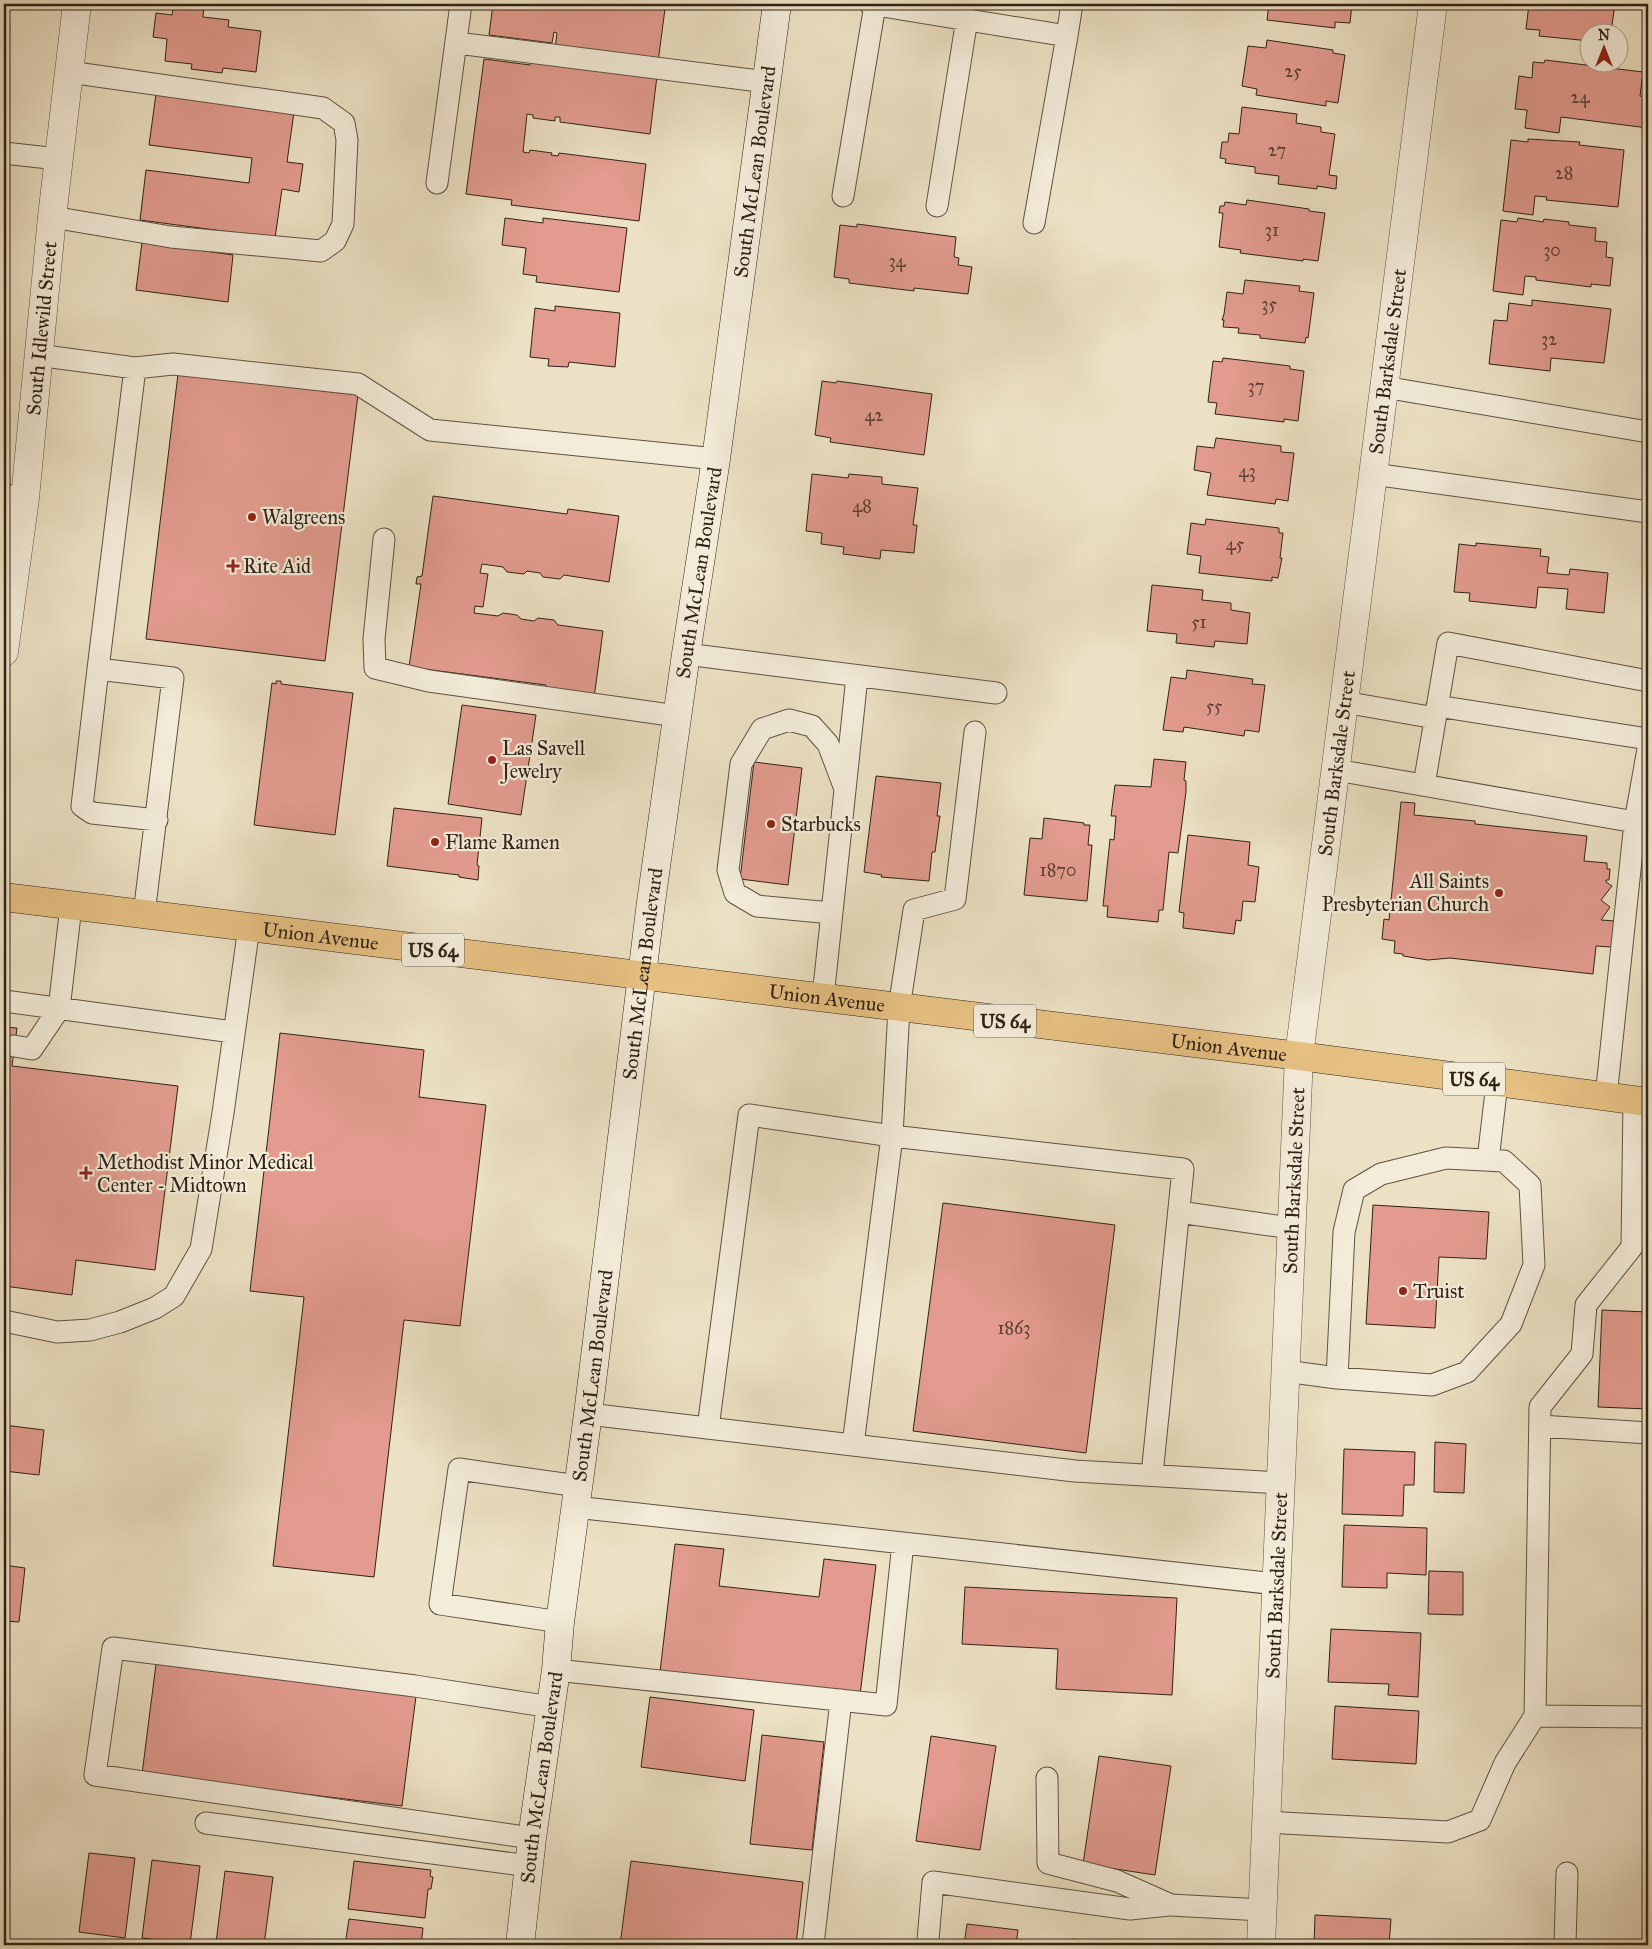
<svg xmlns="http://www.w3.org/2000/svg" width="1652" height="1949" font-family="'IM FELL Great Primer',serif">
  <rect width="100%" height="100%" fill="#ece1c4"/>
  <filter id="stains"><feTurbulence type="fractalNoise" baseFrequency=".004" numOctaves="4"/><feColorMatrix values="0 0 0 0 .2 0 0 0 0 .09 0 0 0 0 .02 0 0 0 .5 -.17"/></filter>
  <radialGradient id="worn" r=".72"><stop offset=".6" stop-color="#630" stop-opacity="0"/><stop offset="1" stop-color="#630" stop-opacity=".3"/></radialGradient>
  <!-- building -->
  <path fill="#e29b8e" stroke="#302216" d="M 174,4 L 204,4 L 203,17 L 229,20 L 228,27 L 261,31 L 256,72 L 223,68 L 222,73 L 191,69 L 192,64 L 165,61 L 167,39 L 153,37 L 156,13 L 172,15 Z
    M 493,4 L 639,4 L 639,6 L 665,9 L 658,62 L 555,49 L 557,33 L 554,32 L 552,43 L 489,35 Z
    M 1269,4 L 1352,4 L 1350,23 L 1335,22 L 1335,28 L 1267,20 Z
    M 1529,4 L 1615,4 L 1611,32 L 1590,32 L 1590,41 L 1539,36 L 1540,30 L 1526,29 Z
    M 1267,40 L 1333,50 L 1333,53 L 1345,55 L 1338,103 L 1326,101 L 1326,106 L 1256,95 L 1257,89 L 1242,86 L 1248,46 L 1266,48 Z
    M 484,59 L 530,65 L 531,60 L 657,76 L 650,134 L 560,122 L 560,117 L 555,117 L 555,121 L 533,118 L 533,115 L 527,114 L 523,152 L 529,153 L 530,150 L 552,153 L 551,155 L 558,156 L 559,153 L 646,164 L 639,221 L 511,205 L 512,200 L 466,194 Z
    M 1545,60 L 1643,72 L 1640,96 L 1648,97 L 1648,128 L 1561,117 L 1559,133 L 1525,128 L 1527,110 L 1515,109 L 1519,76 L 1532,78 L 1533,62 L 1544,63 Z
    M 156,94 L 294,112 L 287,162 L 303,164 L 299,192 L 282,189 L 275,238 L 140,220 L 146,170 L 249,183 L 252,158 L 149,145 Z
    M 1242,107 L 1297,114 L 1296,123 L 1321,127 L 1321,132 L 1335,134 L 1329,175 L 1337,176 L 1336,189 L 1317,186 L 1317,189 L 1278,184 L 1279,176 L 1255,173 L 1255,167 L 1225,163 L 1226,159 L 1220,158 L 1222,142 L 1228,142 L 1229,133 L 1239,134 Z
    M 1528,139 L 1580,142 L 1579,145 L 1624,150 L 1618,207 L 1546,200 L 1547,197 L 1535,196 L 1533,215 L 1503,211 L 1511,140 L 1528,142 Z
    M 1247,200 L 1309,209 L 1309,211 L 1325,213 L 1318,261 L 1303,259 L 1303,261 L 1240,253 L 1241,250 L 1219,247 L 1223,213 L 1219,213 L 1220,206 L 1224,206 L 1225,202 L 1246,205 Z
    M 505,218 L 543,223 L 543,218 L 627,228 L 619,292 L 536,282 L 537,276 L 523,274 L 526,248 L 502,245 Z
    M 1518,218 L 1543,222 L 1544,219 L 1569,222 L 1569,225 L 1596,228 L 1595,241 L 1607,242 L 1606,257 L 1613,258 L 1610,286 L 1591,284 L 1591,287 L 1536,280 L 1536,277 L 1525,276 L 1523,295 L 1493,291 L 1501,220 L 1517,222 Z
    M 857,224 L 956,237 L 954,257 L 959,258 L 958,265 L 972,267 L 968,294 L 914,288 L 914,291 L 849,283 L 849,279 L 834,277 L 840,225 L 857,227 Z
    M 142,242 L 233,255 L 228,302 L 136,290 Z
    M 1245,280 L 1300,286 L 1299,291 L 1314,293 L 1308,338 L 1306,337 L 1305,343 L 1260,338 L 1260,335 L 1238,333 L 1239,328 L 1223,327 L 1224,320 L 1222,320 L 1224,314 L 1227,292 L 1243,294 Z
    M 1532,300 L 1611,309 L 1604,363 L 1551,358 L 1550,371 L 1489,364 L 1494,320 L 1507,321 L 1509,303 L 1532,306 Z
    M 555,306 L 620,313 L 615,367 L 569,362 L 568,367 L 548,366 L 549,359 L 530,357 L 535,308 L 555,311 Z
    M 1223,358 L 1290,366 L 1290,369 L 1304,371 L 1298,421 L 1284,419 L 1284,422 L 1215,414 L 1217,403 L 1208,402 L 1213,361 L 1222,362 Z
    M 178,374 L 358,395 L 325,661 L 146,639 Z
    M 822,381 L 836,383 L 837,381 L 932,394 L 924,455 L 830,442 L 831,438 L 815,435 Z
    M 1216,438 L 1281,446 L 1281,452 L 1294,453 L 1288,501 L 1276,499 L 1275,504 L 1207,495 L 1211,473 L 1194,470 L 1197,446 L 1214,448 Z
    M 812,474 L 848,478 L 849,474 L 882,477 L 882,484 L 918,488 L 913,525 L 917,525 L 914,553 L 881,550 L 880,559 L 843,554 L 844,547 L 821,544 L 822,533 L 806,531 Z
    M 433,496 L 567,514 L 568,509 L 619,516 L 609,582 L 564,575 L 560,579 L 543,577 L 540,573 L 527,571 L 524,574 L 507,572 L 503,567 L 482,564 L 480,573 L 488,574 L 483,607 L 475,606 L 474,613 L 498,616 L 503,613 L 517,615 L 521,619 L 534,621 L 538,618 L 554,620 L 558,625 L 603,631 L 594,698 L 545,691 L 546,685 L 409,667 L 421,584 L 416,584 L 417,577 L 422,576 Z
    M 1206,519 L 1279,528 L 1279,533 L 1283,533 L 1280,558 L 1282,558 L 1278,578 L 1272,577 L 1272,581 L 1199,573 L 1201,556 L 1187,554 L 1191,523 L 1205,525 Z
    M 1476,543 L 1541,549 L 1540,556 L 1549,557 L 1547,573 L 1569,575 L 1570,569 L 1608,573 L 1604,613 L 1566,609 L 1568,589 L 1538,587 L 1536,608 L 1469,601 L 1470,593 L 1454,592 L 1459,544 L 1476,546 Z
    M 1152,585 L 1203,590 L 1202,600 L 1231,603 L 1231,610 L 1250,613 L 1247,644 L 1215,641 L 1214,647 L 1176,643 L 1177,634 L 1147,631 Z
    M 1187,670 L 1253,679 L 1252,684 L 1265,685 L 1259,732 L 1245,730 L 1244,736 L 1184,727 L 1183,732 L 1163,730 L 1171,677 L 1186,679 Z
    M 276,681 L 281,681 L 281,684 L 353,693 L 335,835 L 254,825 L 272,683 L 276,684 Z
    M 462,705 L 536,715 L 521,815 L 448,804 Z
    M 1154,759 L 1186,762 L 1184,780 L 1186,781 L 1186,792 L 1178,853 L 1169,852 L 1163,910 L 1159,910 L 1158,922 L 1107,917 L 1108,906 L 1103,906 L 1110,839 L 1114,840 L 1116,816 L 1111,816 L 1115,785 L 1151,787 Z
    M 754,762 L 802,768 L 788,885 L 740,879 Z
    M 876,776 L 941,783 L 937,816 L 940,816 L 935,852 L 932,852 L 929,881 L 881,877 L 882,875 L 864,872 Z
    M 1401,802 L 1415,803 L 1414,815 L 1475,821 L 1475,824 L 1587,836 L 1584,861 L 1607,863 L 1607,869 L 1610,869 L 1609,880 L 1606,880 L 1606,882 L 1612,886 L 1601,900 L 1610,907 L 1601,920 L 1615,921 L 1612,947 L 1596,946 L 1593,974 L 1450,958 L 1428,960 L 1403,956 L 1403,954 L 1394,953 L 1395,941 L 1382,939 L 1384,919 L 1389,920 Z
    M 394,808 L 482,818 L 477,865 L 479,866 L 478,880 L 459,877 L 459,875 L 387,866 Z
    M 1044,818 L 1084,823 L 1084,825 L 1090,825 L 1088,845 L 1092,845 L 1087,901 L 1024,895 L 1030,838 L 1042,839 Z
    M 1188,835 L 1250,842 L 1248,865 L 1259,867 L 1255,902 L 1243,901 L 1241,921 L 1236,920 L 1234,934 L 1183,928 L 1184,913 L 1179,912 Z
    M 4,1027 L 17,1028 L 12,1066 L 178,1086 L 155,1270 L 76,1260 L 72,1295 L 4,1286 Z
    M 280,1033 L 424,1050 L 419,1097 L 486,1105 L 460,1326 L 404,1320 L 374,1577 L 273,1566 L 304,1297 L 250,1291 Z
    M 943,1203 L 1115,1225 L 1086,1453 L 913,1431 Z
    M 1373,1205 L 1489,1212 L 1486,1259 L 1439,1257 L 1435,1328 L 1366,1324 Z
    M 1602,1310 L 1648,1312 L 1648,1409 L 1598,1407 Z
    M 4,1425 L 44,1430 L 39,1475 L 4,1471 Z
    M 1435,1442 L 1466,1444 L 1464,1493 L 1434,1492 Z
    M 1344,1449 L 1415,1452 L 1414,1485 L 1404,1485 L 1403,1516 L 1342,1514 Z
    M 1344,1525 L 1427,1528 L 1426,1575 L 1387,1573 L 1387,1588 L 1342,1587 Z
    M 675,1544 L 724,1549 L 719,1586 L 819,1597 L 824,1559 L 876,1565 L 860,1695 L 660,1672 Z
    M 4,1565 L 25,1568 L 19,1622 L 4,1621 Z
    M 1429,1571 L 1463,1572 L 1463,1615 L 1428,1614 Z
    M 965,1587 L 1177,1598 L 1172,1695 L 1056,1689 L 1058,1649 L 962,1644 Z
    M 1331,1629 L 1421,1633 L 1418,1697 L 1388,1695 L 1389,1684 L 1328,1682 Z
    M 156,1664 L 416,1696 L 402,1806 L 142,1774 Z
    M 650,1697 L 754,1710 L 745,1781 L 641,1767 Z
    M 1335,1706 L 1419,1711 L 1416,1764 L 1332,1759 Z
    M 762,1735 L 824,1742 L 812,1850 L 750,1844 Z
    M 931,1736 L 996,1746 L 980,1850 L 916,1841 Z
    M 1099,1756 L 1171,1766 L 1155,1875 L 1083,1864 Z
    M 89,1853 L 135,1858 L 125,1938 L 79,1932 Z
    M 152,1860 L 200,1866 L 190,1944 L 142,1938 Z
    M 354,1861 L 431,1870 L 430,1876 L 433,1877 L 431,1889 L 428,1889 L 425,1918 L 348,1909 Z
    M 631,1861 L 803,1882 L 796,1945 L 620,1945 Z
    M 225,1871 L 273,1877 L 264,1945 L 216,1943 Z
    M 1315,1915 L 1391,1919 L 1389,1945 L 1314,1945 Z
    M 349,1919 L 423,1928 L 421,1945 L 345,1945 Z
    M 967,1924 L 1018,1930 L 1016,1945 L 964,1945 Z
    M 1073,1939 L 1124,1945 L 1072,1945 Z"/>
  <g fill="none" stroke-linecap="round" stroke-linejoin="round">
    <!-- lane casing -->
    <g stroke="#5f5242" stroke-width="23">
      <path id="lane" d="M 870,4 L 1067,36 L 1072,4
        M 457,43 L 767,82
        M 4,153 L 58,159
        M 437,183 L 461,4
        M 843,196 L 875,5
        M 937,206 L 967,19
        M 52,217 L 171,237 L 321,251 L 335,241 L 343,224 L 347,140 L 344,123 L 323,108 L 69,72
        M 1034,223 L 1067,36
        M 37,355 L 135,368 L 98,669 L 173,678 L 144,914
        M 135,368 L 173,364 L 358,384 L 430,430 L 716,459
        M 1384,387 L 1648,432
        M 1373,474 L 1648,512
        M 4,495 L 25,498
        M 384,539 L 374,639 L 375,668 L 429,681 L 677,716
        M 686,654 L 996,693
        M 98,669 L 82,806 L 92,813 L 157,820
        M 1344,702 L 1435,718
        M 1437,706 L 1648,739
        M 1336,770 L 1635,822
        M 1424,785 L 1448,643 L 1648,681
        M 831,913 L 757,906 L 735,893 L 728,870 L 741,764 L 762,729 L 789,720 L 812,726 L 828,744 L 845,789
        M 823,997 L 857,677
        M 4,1001 L 233,1032
        M 14,1046 L 32,1049 L 59,1009 L 71,906
        M 1606,1097 L 1635,822 L 1648,749
        M 1634,1101 L 1632,1247 L 1586,1305 L 1582,1354 L 1540,1407 L 1535,1716 L 1648,1717
        M 1488,1160 L 1497,1083
        M 1179,1212 L 1291,1228
        M 4,1321 L 57,1332 L 90,1330 L 120,1322 L 155,1308 L 174,1296 L 201,1249 L 223,1113 L 249,927
        M 1285,1371 L 1337,1378 L 1432,1385 L 1467,1372 L 1511,1324 L 1534,1265 L 1530,1185 L 1504,1161 L 1446,1158 L 1381,1174 L 1354,1190 L 1344,1232 L 1337,1378
        M 588,1414 L 1075,1471 L 1280,1483
        M 1540,1426 L 1648,1433
        M 708,1428 L 749,1115 L 892,1136 L 1183,1169 L 1152,1475
        M 853,1445 L 892,1136 L 899,1008 L 914,910 L 955,899 L 975,732
        M 575,1507 L 1276,1584
        M 560,1622 L 440,1604 L 459,1469 L 578,1486
        M 556,1670 L 886,1705 L 903,1543
        M 1047,1778 L 1048,1863 L 1117,1881 L 1171,1905 L 1262,1910
        M 1266,1822 L 1448,1832 L 1480,1820 L 1505,1763 L 1535,1716
        M 206,1823 L 529,1866
        M 532,1838 L 95,1775 L 113,1648 L 415,1686 L 551,1707
        M 928,1940 L 933,1882 L 1130,1909 L 1169,1905
        M 813,1945 L 841,1700
        M 1565,1945 L 1567,1873"/>
    </g>
    <!-- street casing -->
    <g stroke="#5f5242" stroke-width="29">
      <g id="street">
        <path id="s1" d="M 4,652 L 25,498 L 52,217 L 77,4"/>
        <path id="s2" d="M 1261,1945 L 1299,1056 L 1433,4"/>
      </g>
    </g>
    <!-- secondary casing -->
    <g stroke="#302216" stroke-width="29">
      <g id="secondary">
        <path id="s3" d="M 520,1945 L 532,1838 L 556,1670 L 560,1622 L 588,1414 L 651,902 L 686,654 L 716,459 L 777,4"/>
      </g>
    </g>
    <!-- primary casing -->
    <g stroke="#302216" stroke-width="29">
      <g id="primary">
        <path id="s4" d="M 4,897 L 1299,1056 L 1648,1102"/>
      </g>
    </g>
    <!-- lane -->
    <use href="#lane" stroke="#f3ecd9" stroke-width="21"/>
    <!-- street -->
    <use href="#street" stroke="#f3ecd9" stroke-width="28"/>
    <!-- secondary -->
    <use href="#secondary" stroke="#f3ecd9" stroke-width="28"/>
    <!-- primary -->
    <use href="#primary" stroke="#e6c082" stroke-width="28"/>
  </g>
  <!-- markers -->
  <g fill="#8f2418" stroke="#f3ecd9" stroke-width="2">
    <circle cx="252" cy="517" r="5"/>
    <path d="M230.5 558.5h5v5h5v5h-5v5h-5v-5h-5v-5h5z"/>
    <circle cx="492" cy="760" r="5"/>
    <circle cx="771" cy="824" r="5"/>
    <circle cx="435" cy="842" r="5"/>
    <circle cx="1499" cy="893" r="5"/>
    <path d="M83.5 1165.5h5v5h5v5h-5v5h-5v-5h-5v-5h5z"/>
    <circle cx="1403" cy="1291" r="5"/>
  </g>
  <g text-anchor="middle" stroke-width="4.5" stroke-linejoin="round" paint-order="stroke">
    <!-- number labels -->
    <g font-size="18" fill="#5c4034">
      <text x="1293" y="77">25</text>
      <text x="1580" y="103">24</text>
      <text x="1277" y="156">27</text>
      <text x="1564" y="179">28</text>
      <text x="1272" y="236">31</text>
      <text x="1552" y="256">30</text>
      <text x="897" y="267">34</text>
      <text x="1269" y="310">35</text>
      <text x="1549" y="345">32</text>
      <text x="1256" y="392">37</text>
      <text x="874" y="421">42</text>
      <text x="1247" y="477">43</text>
      <text x="862" y="512">48</text>
      <text x="1235" y="550">45</text>
      <text x="1199" y="628">51</text>
      <text x="1214" y="712">55</text>
      <text x="1058" y="876">1870</text>
      <text x="1014" y="1334">1863</text>
    </g>
    <!-- shield labels -->
    <g fill="#f3ecd9" stroke="#6a5f50" stroke-width="1">
      <rect x="402" y="933.5" width="62" height="33" rx="4"/>
      <rect x="974" y="1004.5" width="62" height="33" rx="4"/>
      <rect x="1443" y="1062.5" width="62" height="33" rx="4"/>
    </g>
    <g font-size="19" font-weight="bold" fill="#302216">
      <text x="433" y="957">US 64</text>
      <text x="1005" y="1028">US 64</text>
      <text x="1474" y="1086">US 64</text>
    </g>
    <!-- street labels -->
    <g font-size="20" fill="#302216" stroke="#f3ecd9">
      <text dy="7" stroke="none"><textPath href="#s3" startOffset="1789">South McLean Boulevard</textPath></text>
      <text dy="7" stroke="none"><textPath href="#s1" startOffset="326">South Idlewild Street</textPath></text>
      <text dy="7" stroke="none"><textPath href="#s2" startOffset="1590">South Barksdale Street</textPath></text>
      <text dy="7" stroke="none"><textPath href="#s3" startOffset="1384">South McLean Boulevard</textPath></text>
      <text dy="7" stroke="none"><textPath href="#s2" startOffset="1185">South Barksdale Street</textPath></text>
      <text dy="7" stroke="none"><textPath href="#s4" startOffset="319">Union Avenue</textPath></text>
      <text dy="7" stroke="none"><textPath href="#s3" startOffset="979">South McLean Boulevard</textPath></text>
      <text dy="7" stroke="none"><textPath href="#s4" startOffset="829">Union Avenue</textPath></text>
      <text dy="7" stroke="none"><textPath href="#s4" startOffset="1234">Union Avenue</textPath></text>
      <text dy="7" stroke="none"><textPath href="#s2" startOffset="765">South Barksdale Street</textPath></text>
      <text dy="7" stroke="none"><textPath href="#s3" startOffset="574">South McLean Boulevard</textPath></text>
      <text dy="7" stroke="none"><textPath href="#s2" startOffset="360">South Barksdale Street</textPath></text>
      <text dy="7" stroke="none"><textPath href="#s3" startOffset="169">South McLean Boulevard</textPath></text>
    </g>
    <!-- poi labels -->
    <g font-size="20" fill="#302216" stroke="#f3ecd9" text-anchor="start">
      <text x="262" y="524">Walgreens</text>
      <text x="243" y="573">Rite Aid</text>
      <text x="502" y="755">Las Savell<tspan x="502" dy="23">Jewelry</tspan></text>
      <text x="781" y="831">Starbucks</text>
      <text x="445" y="849">Flame Ramen</text>
      <text x="1489" y="888" text-anchor="end">All Saints<tspan x="1489" dy="23">Presbyterian Church</tspan></text>
      <text x="97" y="1169">Methodist Minor Medical<tspan x="97" dy="23">Center - Midtown</tspan></text>
      <text x="1413" y="1298">Truist</text>
    </g>
  </g>
  <!-- margin -->
  <rect width="1652" height="1949" fill="none" stroke="#ece1c4" stroke-width="20"/>
  <rect x="5" y="5" width="1642" height="1939" fill="none" stroke="#302216" stroke-width="2.5"/>
  <rect x="10" y="10" width="1632" height="1929" fill="none" stroke="#302216"/>
  <!-- north arrow -->
  <g transform="translate(1604 48)"><circle r="24" fill="#f3ecd9" stroke="#a59b8b"/>
  <path d="M0-4L9 19L0 12L-9 19Z" fill="#8f2418"/>
  <text y="-8" font-size="14" font-weight="bold" text-anchor="middle" fill="#302216">N</text>
  </g>
  <rect width="100%" height="100%" filter="url(#stains)"/>
  <rect width="100%" height="100%" fill="url(#worn)"/>
</svg>
